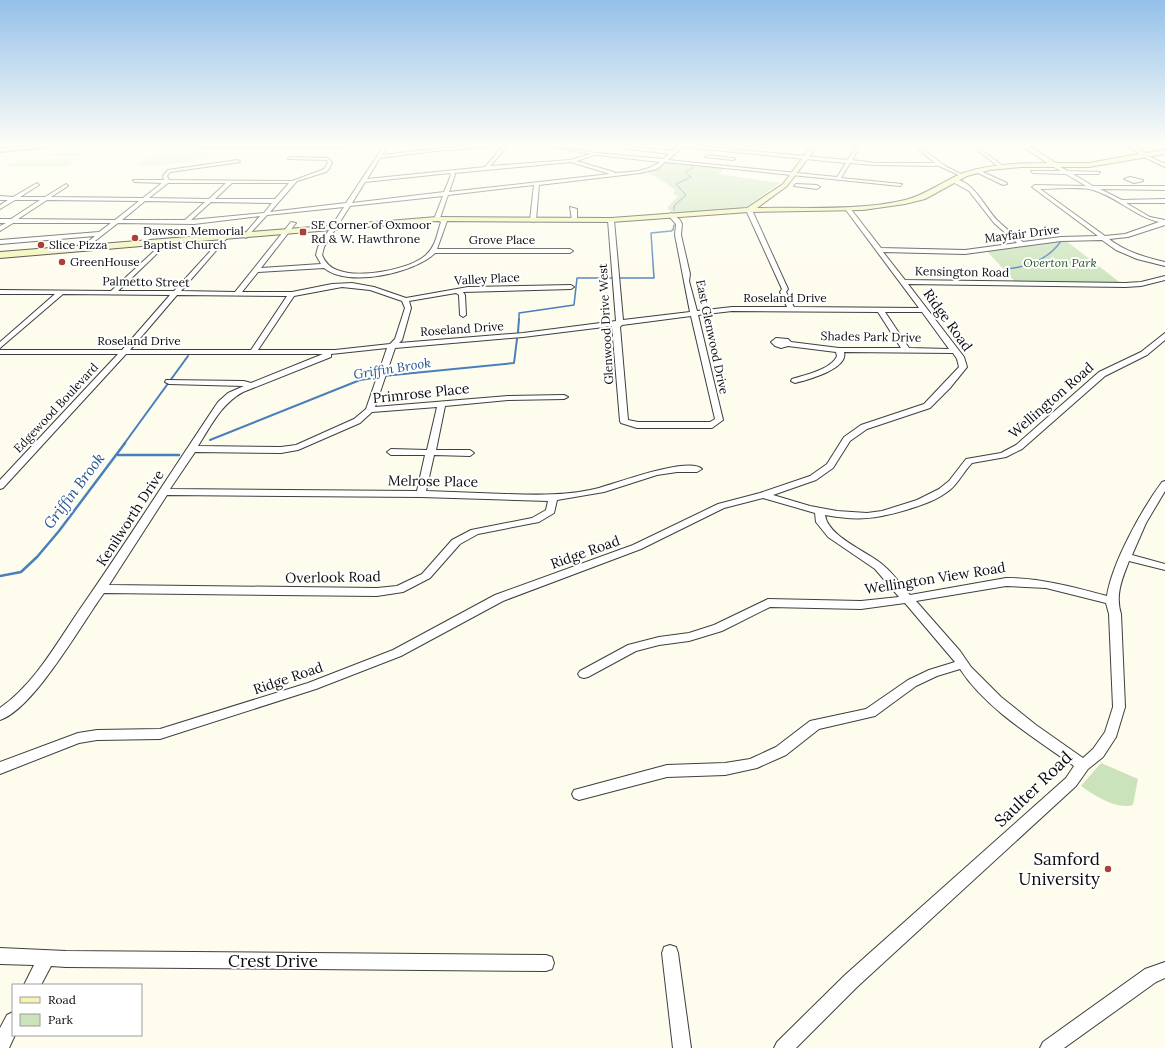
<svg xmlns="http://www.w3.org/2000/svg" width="1165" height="1048" font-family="Lora,serif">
  <rect width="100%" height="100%" fill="#fdfced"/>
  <!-- green -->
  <path fill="#cbe3bb" d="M 665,162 L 724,168 L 719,174 L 780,183 L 745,208 L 675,214 L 667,208 L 678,196 L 673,194 L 675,190 C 667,183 656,178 647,172 L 658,168 Z
    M 1065,240 L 1122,284 L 1017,284 L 986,250 Z
    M 1101,763 L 1138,779 L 1133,805 C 1116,810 1094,795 1081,786 Z"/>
  <!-- pitch -->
  <path fill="#dcebcc" d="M 101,145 C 88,160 66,156 48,155 L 70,148 Z
    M 170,150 L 215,153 C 190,165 163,166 136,165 L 156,154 Z
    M 19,159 L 79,159 L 67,167 L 5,167 Z"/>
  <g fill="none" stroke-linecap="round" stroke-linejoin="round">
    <!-- stream-far3 -->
    <path stroke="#497fbb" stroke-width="1" d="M 674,210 L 674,206 L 686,195 L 676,184 L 691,177 L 685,172 L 693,168 L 691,165 L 692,164"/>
    <!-- stream-far2 -->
    <path stroke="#497fbb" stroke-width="1.5" d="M 1006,269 C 1028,267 1048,260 1061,241
      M 519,320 L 519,313 L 574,305 L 577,278 L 654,278 L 651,233 L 671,231 L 673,230 L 674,225"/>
    <!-- stream-far1 -->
    <path stroke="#497fbb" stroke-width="2" d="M 518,332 L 519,319
      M 383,376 L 514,363 L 517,339
      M 210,440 L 360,380 L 379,377
      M 124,444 L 188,356"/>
    <!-- stream -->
    <path stroke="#497fbb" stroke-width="2.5" d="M 116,455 L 125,443
      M 0,576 L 21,572 L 37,557 L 59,531 L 116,455 L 179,455"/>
    <!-- street casing -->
    <g stroke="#3f3f3f" stroke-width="2">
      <path id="street" d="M 184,144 L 347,146 L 349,144 L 353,144 L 348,148 L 194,147 Z
        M 385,144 L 389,144 L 382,155 L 434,149 L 509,144 L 490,166 L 570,160 L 591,154 L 543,145 L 541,144 L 597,153 L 663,159 L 669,154 L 623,148 L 617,145 L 598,144 L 620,144 L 624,146 L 672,151 L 678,147 L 661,144 L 686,144 L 686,145 L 847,160 L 857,147 L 859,148 L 852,160 L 875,163 L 935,163 L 912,144 L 916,144 L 945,166 L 965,176 L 963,177 L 939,166 L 875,165 L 850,163 L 841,178 L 902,184 L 900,186 L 665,162 L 657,169 L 640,173 L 539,185 L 536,220 L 533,222 L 530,220 L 534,185 L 448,195 L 440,218 L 447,221 L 437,249 L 570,249 L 573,251 L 570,253 L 435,253 C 415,273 348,288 324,268 L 258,272 L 242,292 L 292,292 L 332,284 L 352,283 L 374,287 L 406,298 L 468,287 L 571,285 L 574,287 L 571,289 L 463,292 L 465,295 L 466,315 L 463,317 L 460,315 L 459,295 L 456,293 L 409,301 L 411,308 L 402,340 L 399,343 L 523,333 L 616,321 L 608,220 L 611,218 L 614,220 L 623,320 L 690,312 L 675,235 L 676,224 L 668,215 L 671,213 L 680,220 L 682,224 L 681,235 L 690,274 L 689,281 L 697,311 L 732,307 L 787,307 L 780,292 L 782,289 L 746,210 L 749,208 L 752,210 L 788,289 L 786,292 L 794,307 L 919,308 L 846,210 L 846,208 L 850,208 L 881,248 L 965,250 L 1017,243 L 994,223 L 969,191 L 951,181 L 951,179 C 973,178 984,207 997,220 C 1005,228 1014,235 1023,242 L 1061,237 L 1098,236 L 1032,187 L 1035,185 L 1086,186 L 1066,174 L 1033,173 L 1031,171 L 1061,171 L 1054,167 L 1056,165 L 1068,171 L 1100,172 L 1098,174 L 1073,174 L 1093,186 L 1165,186 L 1165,190 L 1100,189 L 1122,200 L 1165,199 L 1165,203 L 1126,203 L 1150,217 L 1165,220 L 1165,225 L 1128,237 L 1109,239 C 1126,252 1144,257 1165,262 L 1165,266 L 1137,259 L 1116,250 L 1102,240 L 1061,241 L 965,254 L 883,252 L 905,280 L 1125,283 L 1141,282 L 1165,276 L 1165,280 L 1141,286 L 1125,287 L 908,284 L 964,357 L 967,367 L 950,388 L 930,408 L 867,429 L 850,441 L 833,468 L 816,480 L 773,495 L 810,506 L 837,511 L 867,513 L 882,511 L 917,500 L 939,489 L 949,481 L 966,459 L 1001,453 L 1016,445 L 1099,372 L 1141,352 L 1165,333 L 1165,340 L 1147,355 L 1105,376 L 1022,449 L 1006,457 L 972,463 C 964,471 959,482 951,489 C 938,500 922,505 906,510 C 875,519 858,521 825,515 C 828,537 867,551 883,565 C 893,573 901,585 910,595 L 1006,578 C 1041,578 1074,587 1107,596 C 1112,563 1142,509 1162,482 L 1165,481 L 1165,491 L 1146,523 L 1132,555 L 1165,564 L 1165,570 L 1129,561 C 1122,579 1115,595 1121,614 L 1125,707 L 1116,737 L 1103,757 L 1088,769 L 1076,786 L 857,987 L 796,1048 L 774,1048 L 777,1042 L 845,975 L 1066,778 L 1074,766 C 1036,739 986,709 960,669 L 937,676 L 916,686 L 875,716 L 819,729 L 786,755 L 757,768 L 725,775 L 667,777 L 579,800 L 574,798 L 572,794 L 574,790 L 667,765 L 725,763 L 750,759 L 776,747 L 810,721 L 866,709 L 908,680 L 929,670 L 955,662 L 905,603 L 861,609 L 770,607 L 722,631 L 689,641 L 659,645 L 636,651 L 588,677 L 584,678 L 580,677 L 578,674 L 580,671 L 628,645 L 659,637 L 689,633 L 714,625 L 768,599 L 861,601 L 899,597 L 875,569 L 828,537 L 816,522 L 815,513 L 763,498 L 724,508 L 641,549 L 503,601 L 401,656 L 316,689 L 160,739 L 97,740 L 79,743 L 0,774 L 0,762 L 78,733 L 97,730 L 160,729 L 308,683 L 393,650 L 495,595 L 633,545 L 718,504 L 760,493 L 810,476 L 827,464 L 844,437 L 861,425 L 924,404 L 959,367 L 957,359 L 953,353 L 844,352 C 849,369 807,380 795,383 L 791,381 L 792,379 C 805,375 832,369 837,356 L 836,352 L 788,346 L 781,348 L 775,346 L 771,342 L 776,338 L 788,339 L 791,342 L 839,348 L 901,348 L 878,312 L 732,311 L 698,315 L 723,420 L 712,428 L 637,428 L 621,423 L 620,421 L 612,326 L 523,337 L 395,348 L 375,407 L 508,396 L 564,395 L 568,397 L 564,399 L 508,400 L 445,406 L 436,450 L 470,450 L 474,453 L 470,456 L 434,455 L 426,491 C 453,492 479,493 505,494 C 537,495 568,496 599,488 C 617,483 689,456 702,469 L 697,472 L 677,472 L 657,475 L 604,492 L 557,500 L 554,513 L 539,522 L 478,534 L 460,544 L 430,578 L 403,592 L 377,596 L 104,593 C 82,623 34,709 0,720 L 0,708 C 34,684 55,646 78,612 C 126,543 171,472 218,402 L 228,393 L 244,386 L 169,384 L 165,382 L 166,380 L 244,381 L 251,383 L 323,354 L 126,354 L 3,488 L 0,489 L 0,480 L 118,354 L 0,354 L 0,350 L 122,350 L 170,295 L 63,294 L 0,348 L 0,342 L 55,294 L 0,294 L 0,290 L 111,291 L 165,241 L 167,242 L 167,244 L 118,291 L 174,291 L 225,235 L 227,236 L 227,238 L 181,291 L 235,292 L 291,222 L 296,223 L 261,268 L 321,264 L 316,255 L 318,247 L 344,207 L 267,215 L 246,238 L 243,236 L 260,216 L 194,224 L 118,223 L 82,251 L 79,249 L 80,248 L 95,236 L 0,244 L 0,240 L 99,232 L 111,223 L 13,223 L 0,231 L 0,226 L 6,223 L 0,223 L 0,219 L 11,219 L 40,200 L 15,200 L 0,209 L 0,205 L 8,200 L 0,200 L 0,196 L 13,197 L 37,183 L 39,185 L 20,197 L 45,197 L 66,184 L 68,186 L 51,197 L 143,198 L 162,183 L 135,182 L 133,180 L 164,180 L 163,176 L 168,170 L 238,160 L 240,162 L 170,172 L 167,176 L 169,180 L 292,181 L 322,170 L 325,168 L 328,162 L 327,160 L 288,159 L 290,157 L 328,158 L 332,162 L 329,169 L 326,172 L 297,181 L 270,212 L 346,203 ZM 503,146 L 485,167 L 367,179 L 380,158 L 434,151 ZM 683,147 L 846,163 L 837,177 L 668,160 ZM 595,155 L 597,155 L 660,162 C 647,172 630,172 614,173 L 614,172 L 576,161 ZM 571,162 L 610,174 L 449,192 L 455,175 L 454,173 ZM 450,173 L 451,175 L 444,192 L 352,203 L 365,182 ZM 168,183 L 226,183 L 209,199 L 149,198 ZM 232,183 L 289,183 L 275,199 L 215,199 ZM 1040,189 C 1054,189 1081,186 1093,190 C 1117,197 1134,216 1159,222 L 1125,234 L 1105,236 ZM 443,196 L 434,219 L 441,222 C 437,234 436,246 426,255 C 409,270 358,279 337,270 C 329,267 325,262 322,255 L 324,247 L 350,206 ZM 47,200 L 139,201 L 115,220 L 18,219 ZM 145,201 L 205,202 L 185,220 L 122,220 ZM 211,202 L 272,203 L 264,213 L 191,220 ZM 342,287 L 370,290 L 402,301 L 405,308 L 395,339 L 390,344 L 335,350 L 258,350 L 294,296 ZM 177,295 L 287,296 L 251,350 L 130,350 ZM 885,312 L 922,312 L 949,349 L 909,348 ZM 691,316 L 715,419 L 710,422 L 638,422 L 628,420 L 620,327 L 622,325 ZM 387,348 L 366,409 L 354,419 L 296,445 L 281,447 L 198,446 C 211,426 221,404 243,392 L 331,357 L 331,354 ZM 437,407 L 427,450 L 391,449 L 387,452 L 391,455 L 425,455 L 417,491 L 170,489 L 195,452 L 281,453 L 298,450 L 360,423 L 372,412 ZM 167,495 L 421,497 L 548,501 L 546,510 L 532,518 L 471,530 L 452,540 L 422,574 L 397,586 L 377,588 L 109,585 ZM 1006,586 L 1046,588 L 1106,603 L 1109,614 L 1113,707 L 1105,732 L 1093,749 L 1083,758 L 1036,725 L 1001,697 L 971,667 L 960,651 L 916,601 Z
        M 829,144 L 840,144 L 854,146 L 852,147 Z
        M 969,144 L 973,144 L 1003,166 L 999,167 Z
        M 707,155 L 733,158 L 735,159 L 733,160 L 705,157 Z
        M 1146,155 L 1165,164 L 1165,167 L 1144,157 Z
        M 976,169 L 1007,183 L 1007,184 L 1003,185 L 974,171 Z
        M 1130,177 L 1143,180 L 1143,181 L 1134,183 L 1124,179 Z
        M 796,184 L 817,185 L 820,187 L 817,189 L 794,186 Z
        M 570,207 L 577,209 L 577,221 L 572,220 Z
        M 670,945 L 676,947 L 678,953 L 691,1048 L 673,1048 L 662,953 L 664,947 Z
        M 0,948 L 66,951 L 546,955 L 552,957 L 554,963 L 552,969 L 546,971 L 66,967 L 51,966 L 41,985 L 24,985 L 34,965 L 0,964 Z
        M 1165,962 L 1165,978 L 1156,982 L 1064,1048 L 1040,1048 L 1043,1042 L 1145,969 Z
        M 13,1012 L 13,1035 L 15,1035 L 9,1048 L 0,1048 L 0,1028 L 7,1015 Z"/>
    </g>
    <!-- secondary casing -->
    <g stroke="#2e2e2e" stroke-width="2">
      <path id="secondary" d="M 44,144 L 60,144 L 57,146 L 0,152 L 0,148 Z
        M 813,144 L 819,144 L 787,186 L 757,208 C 804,207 860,211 905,200 C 926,195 943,181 963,173 C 990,164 1019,163 1047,163 L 1019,144 L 1026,144 L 1056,163 L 1089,163 L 1139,154 L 1125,144 L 1131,144 L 1146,153 L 1165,150 L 1165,154 L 1089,167 L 1021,167 L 990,170 L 967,176 L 925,199 L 905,204 L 863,210 L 749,212 L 611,222 L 437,221 L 0,258 L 0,252 L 437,217 L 611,218 L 747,208 L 783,184 Z"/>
    </g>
    <!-- street -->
    <use href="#street" fill="#fff" fill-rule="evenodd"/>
    <!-- secondary -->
    <use href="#secondary" fill="#f3f4b1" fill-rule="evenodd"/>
  </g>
  <!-- sky -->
  <linearGradient id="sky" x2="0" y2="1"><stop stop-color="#95c0ea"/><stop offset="0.5" stop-color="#fefef7"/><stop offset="1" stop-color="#fefef7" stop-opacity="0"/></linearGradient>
  <rect width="1165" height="290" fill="url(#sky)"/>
  <!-- markers -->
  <g fill="#aa4036" stroke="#fff" stroke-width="1.5">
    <rect x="299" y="228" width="8" height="8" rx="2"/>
    <circle cx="135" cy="238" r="4"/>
    <circle cx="41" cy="245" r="4"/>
    <circle cx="62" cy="262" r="4"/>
    <circle cx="1108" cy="869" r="4"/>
  </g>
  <g text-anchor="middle" stroke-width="4" stroke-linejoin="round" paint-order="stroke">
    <!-- far-poi labels -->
    <g font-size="12" fill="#0c0c0c" stroke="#fff" text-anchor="start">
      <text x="311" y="229">SE Corner of Oxmoor<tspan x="311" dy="14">Rd &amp; W. Hawthrone</tspan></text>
      <text x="143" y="235">Dawson Memorial<tspan x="143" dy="14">Baptist Church</tspan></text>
      <text x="49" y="249">Slice Pizza</text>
      <text x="70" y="266">GreenHouse</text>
    </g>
    <!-- far-street labels -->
    <g font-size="12" fill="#0c0c0c" stroke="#fff">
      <text transform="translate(1022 234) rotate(-7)" y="4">Mayfair Drive</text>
      <text x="502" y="244">Grove Place</text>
      <text transform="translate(962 272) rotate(1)" y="4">Kensington Road</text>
      <text transform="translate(487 279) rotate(-3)" y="4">Valley Place</text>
      <text transform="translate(146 282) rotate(1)" y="4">Palmetto Street</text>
      <text x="785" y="302">Roseland Drive</text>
      <text transform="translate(606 324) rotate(-93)" y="4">Glenwood Drive West</text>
      <text transform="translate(462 329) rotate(-4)" y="4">Roseland Drive</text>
      <text transform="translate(712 337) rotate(78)" y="4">East Glenwood Drive</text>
      <text transform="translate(871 337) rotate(1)" y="4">Shades Park Drive</text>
      <text x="139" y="345">Roseland Drive</text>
      <text transform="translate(56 408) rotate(-47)" y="4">Edgewood Boulevard</text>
    </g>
    <!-- far-park labels -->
    <g font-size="12" font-style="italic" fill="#295b25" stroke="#fff">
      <text x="1060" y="267">Overton Park</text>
    </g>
    <!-- far-water labels -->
    <g font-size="13" font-style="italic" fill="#26538d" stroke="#fff">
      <text transform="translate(392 368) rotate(-9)" y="5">Griffin Brook</text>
    </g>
    <!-- street labels -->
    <g font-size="14" fill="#0c0c0c" stroke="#fff">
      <text transform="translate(948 320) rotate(54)" y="5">Ridge Road</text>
      <text transform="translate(421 393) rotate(-6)" y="5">Primrose Place</text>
      <text transform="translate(1051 400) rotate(-41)" y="5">Wellington Road</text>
      <text transform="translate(433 481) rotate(1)" y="5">Melrose Place</text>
      <text transform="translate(130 518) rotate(-57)" y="5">Kenilworth Drive</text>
      <text transform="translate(585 552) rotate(-20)" y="5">Ridge Road</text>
      <text transform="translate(333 577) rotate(-1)" y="5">Overlook Road</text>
      <text transform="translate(935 578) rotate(-9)" y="5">Wellington View Road</text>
      <text transform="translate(288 678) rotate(-19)" y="5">Ridge Road</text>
    </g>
    <!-- water labels -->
    <g font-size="15" font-style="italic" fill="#26538d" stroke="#fff">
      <text transform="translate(74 491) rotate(-53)" y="5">Griffin Brook</text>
    </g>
    <!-- near-street labels -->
    <g font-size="17" fill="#0c0c0c" stroke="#fff">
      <text transform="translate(1033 789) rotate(-44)" y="6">Saulter Road</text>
      <text x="273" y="967">Crest Drive</text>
    </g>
    <!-- near-poi labels -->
    <g font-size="17" fill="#0c0c0c" stroke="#fff" text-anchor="end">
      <text x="1100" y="865">Samford<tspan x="1100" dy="20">University</tspan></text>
    </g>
  </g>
  <!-- legend -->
  <rect x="12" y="984" width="130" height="52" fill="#ffffff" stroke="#9e9e9e"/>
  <rect x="20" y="997" width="20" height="6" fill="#f3f4b1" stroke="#9e9e9e"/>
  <text x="48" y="1004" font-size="12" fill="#0c0c0c">Road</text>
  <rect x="20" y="1014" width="20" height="12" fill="#cbe3bb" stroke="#9e9e9e"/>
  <text x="48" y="1024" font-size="12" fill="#0c0c0c">Park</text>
</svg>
